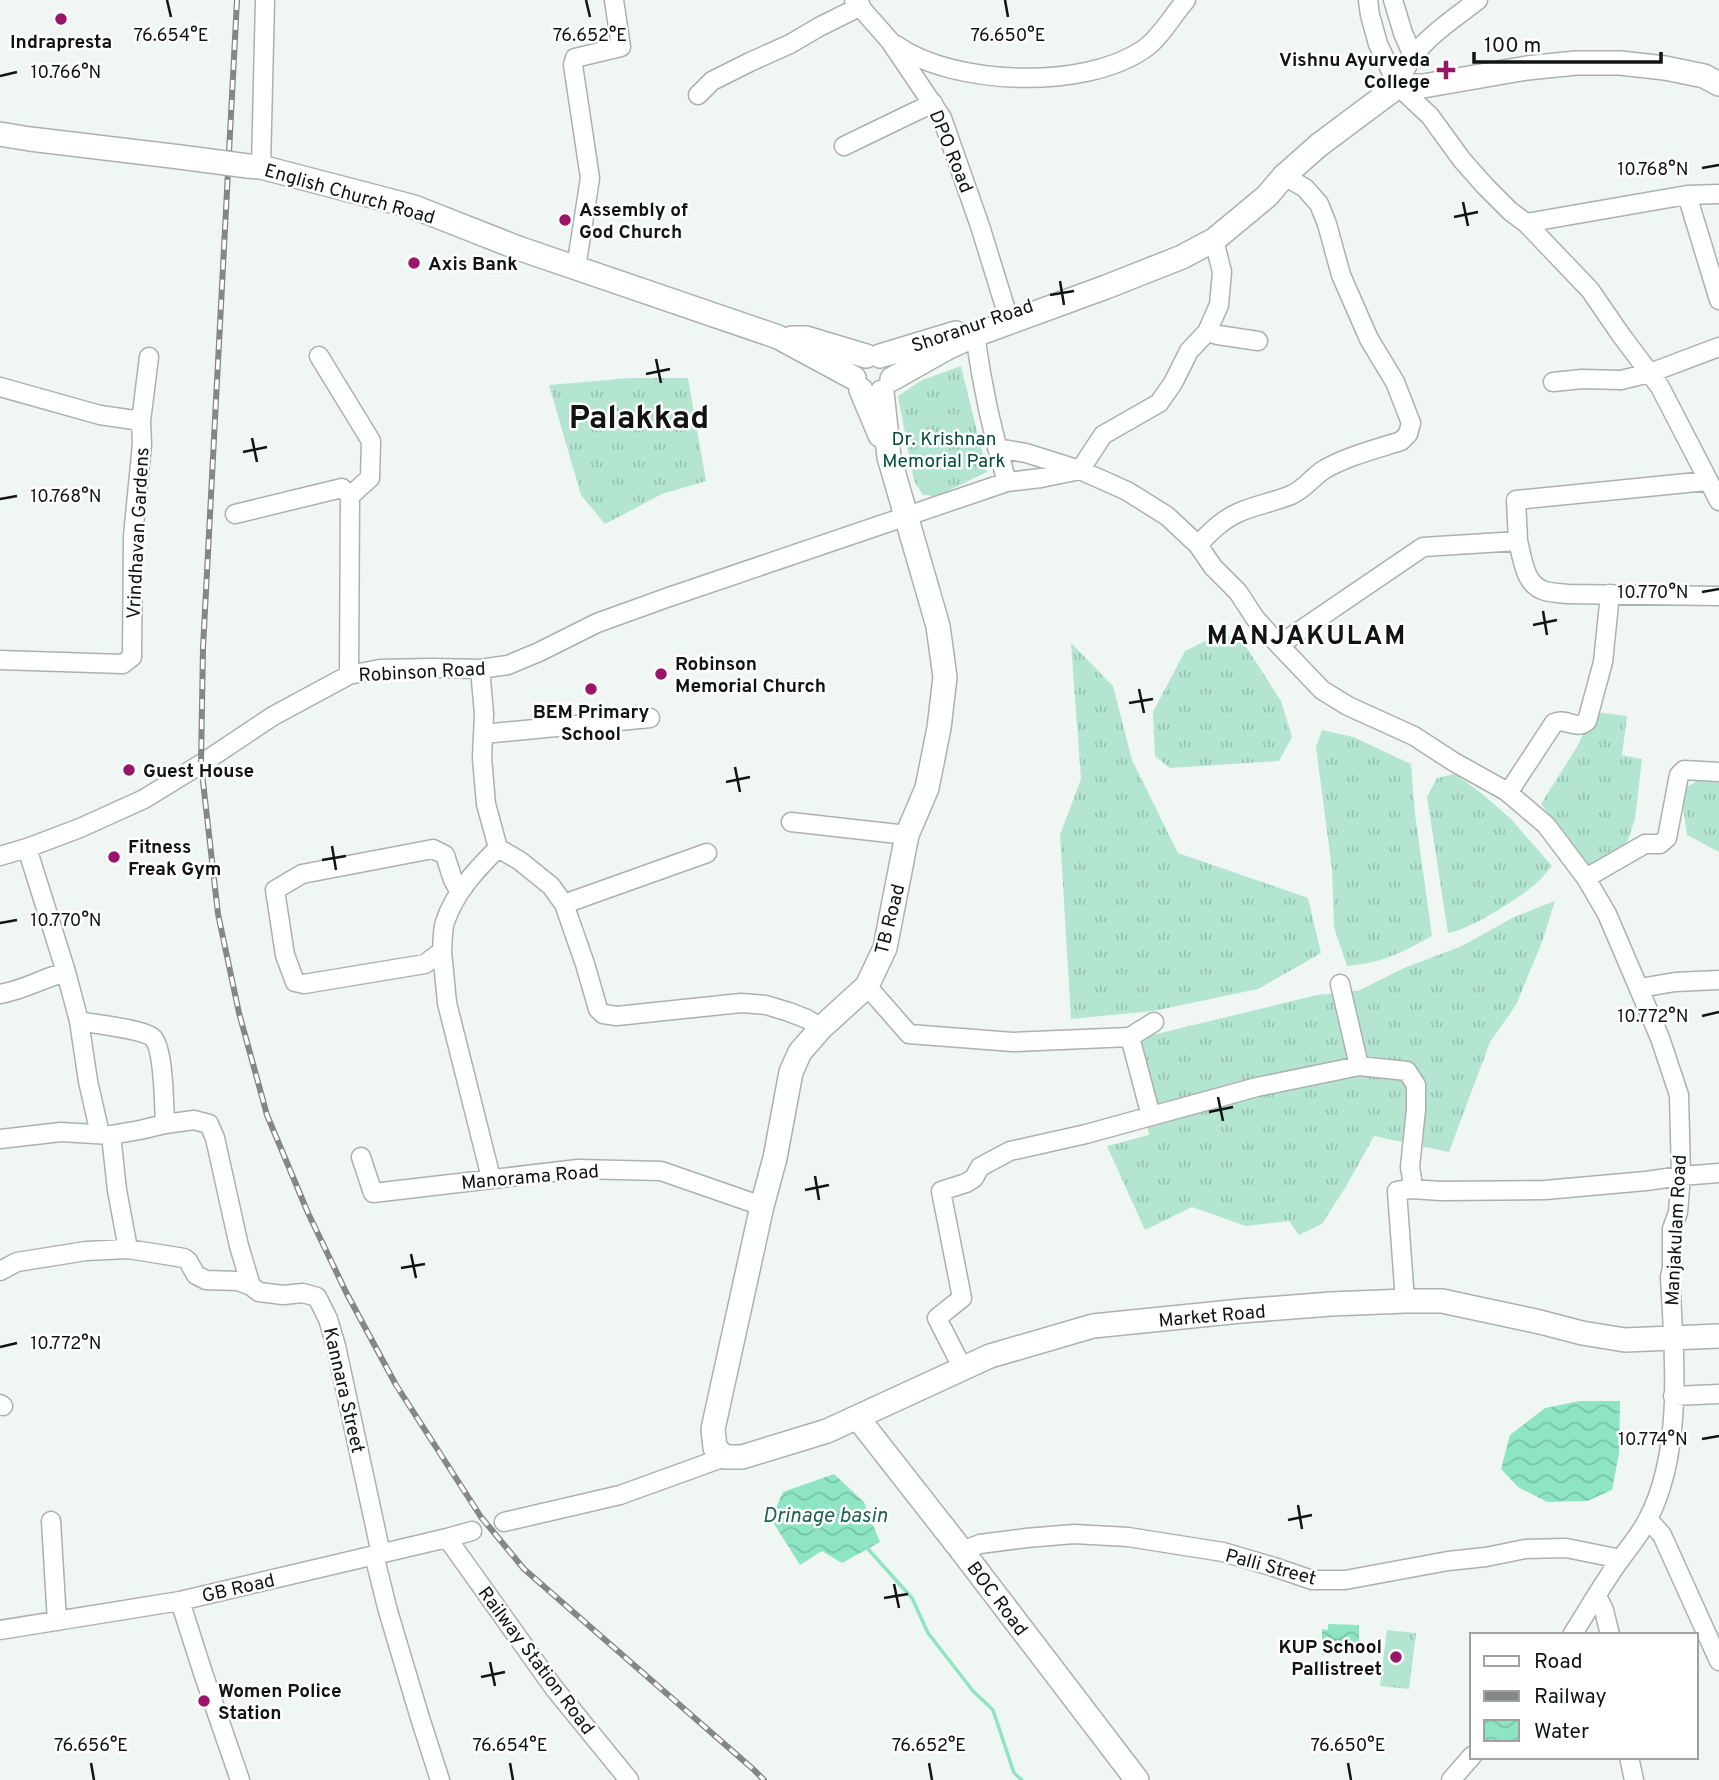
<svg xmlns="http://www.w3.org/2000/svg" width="1719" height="1780" font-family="Overpass,sans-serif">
  <defs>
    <pattern id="grass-tufts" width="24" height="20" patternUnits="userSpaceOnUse" patternTransform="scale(1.75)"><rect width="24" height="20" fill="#b3e5d1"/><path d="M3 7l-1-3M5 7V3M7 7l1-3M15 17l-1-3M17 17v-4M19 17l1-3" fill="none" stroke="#99c4b3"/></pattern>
    <pattern id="water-waves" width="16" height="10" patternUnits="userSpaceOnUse" patternTransform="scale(1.75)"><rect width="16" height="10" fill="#8ee5c4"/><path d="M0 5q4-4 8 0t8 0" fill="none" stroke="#79c4a8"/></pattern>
  </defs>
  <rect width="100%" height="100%" fill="#f0f6f3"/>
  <!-- grass -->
  <path fill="url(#grass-tufts)" d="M 961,366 L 987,472 L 937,496 L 923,495 L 914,481 L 898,396 L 922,380 Z
    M 631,378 L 688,378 L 706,481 L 662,494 L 605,524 L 581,495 L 549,385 Z
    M 1220,634 L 1241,639 L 1281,701 L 1292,737 L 1279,761 L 1170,768 L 1155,756 L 1153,712 L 1185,651 Z
    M 1071,643 L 1113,686 L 1132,760 L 1178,853 L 1308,898 L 1321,953 L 1258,989 L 1153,1011 L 1071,1019 L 1060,835 L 1081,779 Z
    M 1594,712 L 1627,716 L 1622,755 L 1642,759 L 1635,819 L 1627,842 L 1589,871 L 1541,804 L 1577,747 Z
    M 1322,730 L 1353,737 L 1411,764 L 1415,814 L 1432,936 C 1402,953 1381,963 1347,966 L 1334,927 L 1332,869 L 1316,747 Z
    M 1455,774 L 1481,793 L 1511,819 L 1552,866 C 1546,872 1540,881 1533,886 C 1516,900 1469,930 1448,933 L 1427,797 L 1437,778 Z
    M 1696,781 L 1719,781 L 1719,852 L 1687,835 L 1681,791 Z
    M 1555,901 L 1542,942 L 1516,1005 L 1490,1042 L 1449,1152 L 1374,1136 L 1348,1183 L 1322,1224 L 1299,1235 L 1289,1221 L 1246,1226 L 1192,1207 L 1145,1230 L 1107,1146 L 1149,1135 L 1136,1039 L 1317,995 L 1358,991 L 1404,968 L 1462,946 L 1514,917 Z
    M 1387,1630 L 1416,1633 L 1409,1689 L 1380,1686 Z"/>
  <!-- water -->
  <path fill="url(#water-waves)" d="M 1580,1401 L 1620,1401 L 1619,1453 L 1612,1490 L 1587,1501 L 1547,1502 L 1518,1487 L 1501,1469 L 1510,1435 L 1545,1408 Z
    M 834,1474 L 864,1502 L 880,1542 L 842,1563 L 822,1551 L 800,1565 L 771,1519 L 783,1492 Z
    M 1328,1624 L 1359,1625 L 1359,1646 L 1353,1652 L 1322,1655 L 1322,1629 L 1328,1630 Z"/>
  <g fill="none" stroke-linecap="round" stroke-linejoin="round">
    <!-- stream -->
    <path stroke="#8ee5c4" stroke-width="3.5" d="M 868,1549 L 912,1598 L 928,1633 L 973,1691 L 993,1710 L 1014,1773 L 1022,1780"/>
    <!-- minor casing -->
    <g stroke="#abb1af" stroke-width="21">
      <path id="minor" d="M 854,0 L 890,41 L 942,118 L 980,226 L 1010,323
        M 1368,0 L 1370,15 L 1378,44 L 1398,86 L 1430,116 L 1462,160 L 1485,186 L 1510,211 L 1526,223 L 1590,290 L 1621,335 L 1660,387 L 1719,501
        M 1393,0 L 1403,33 L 1413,56
        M 896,45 C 954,86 1085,90 1144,49 C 1161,37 1172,16 1186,0
        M 1398,86 C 1411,45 1446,25 1478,0
        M 698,95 L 712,81 L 750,62 L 790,44 L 819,27 L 861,6
        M 844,146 L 933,103
        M 261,167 L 265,0
        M 1687,195 L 1719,194
        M 1526,223 L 1687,195 L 1719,300
        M 576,268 L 590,178 L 573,65 L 575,58 L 621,47 L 614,0
        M 1207,332 L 1218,335 L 1258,341
        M 975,335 C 982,385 992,433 1007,482
        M 319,356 L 371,441 L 370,478 L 350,496 L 349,675
        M 1553,382 L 1582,379 L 1621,380 L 1650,373 L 1719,347
        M 0,387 L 100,415 L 141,421 L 142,444 L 133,536 L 132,657 L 123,664 L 0,660
        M 141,421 L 149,357
        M 997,448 L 1026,453 L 1080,470 L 1127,491 L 1167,516 L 1198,545 L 1213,567 L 1238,592 L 1255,618 L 1279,645 L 1322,690 L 1348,706 L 1414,736 L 1454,762 L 1506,791 L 1546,825 L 1586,878 L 1607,914 L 1660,1038 L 1679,1095 L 1681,1176 L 1678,1212 L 1672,1229 L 1672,1268 L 1670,1277 C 1674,1353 1684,1450 1648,1519 C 1638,1539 1621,1556 1609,1576 C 1596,1595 1585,1615 1572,1635
        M 235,514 L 342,488 L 350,496
        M 1518,541 C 1523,559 1524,585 1545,591 C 1552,593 1561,593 1568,594 L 1719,596
        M 1198,545 C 1210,532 1223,519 1240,512 C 1256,505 1274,502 1291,495 C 1305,489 1312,477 1325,469 C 1348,456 1376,449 1401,441 L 1408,434 L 1411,423 L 1395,382 L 1369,339 L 1341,275 L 1327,224 L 1319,204 L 1305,188 L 1284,176
        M 1279,645 L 1423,547 L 1518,541 L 1516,500 L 1707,481
        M 480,669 L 484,714 L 482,758 L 486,804 L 498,848 L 520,861 L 551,886 L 564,904 L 585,964 L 598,1009 L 603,1014 L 617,1016 L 741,1003 L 766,1005 L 789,1012 L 807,1019 L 821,1028
        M 483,734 L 650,718
        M 1508,793 L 1554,723 C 1565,717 1577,731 1587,721 L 1603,662 L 1610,594
        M 791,822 L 907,835
        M 27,848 L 66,972 L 79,1021 L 88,1081 L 100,1134
        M 0,856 L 27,848 L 80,828 L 144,799 L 201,764 L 273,716 L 349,675 L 380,669 L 433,668 L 480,669 L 508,665 L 539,652 L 597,623 L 669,597 L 1007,482 L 1041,478 L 1080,470 L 1103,435 L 1159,403 L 1173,383 L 1189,351 L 1207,332 L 1219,305 L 1222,272 L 1214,240
        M 1586,878 L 1645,844 L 1660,844 L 1667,838 L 1679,775 L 1684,770 L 1719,772
        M 460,892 L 453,880 L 445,855 L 433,849 L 302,874 L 275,890 L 285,955 L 295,982 L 304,984 L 425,964 L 442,951 C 443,942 442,931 445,922 C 455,892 476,870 498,848
        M 564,904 L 707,853
        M 442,951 L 447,1003 L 491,1178
        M 1340,984 L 1359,1066
        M 867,986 L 909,1034 L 1013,1042 L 1130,1037 L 1154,1022
        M 1640,988 L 1675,982 L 1719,980
        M 0,994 C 24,990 43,978 66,972
        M 79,1021 C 94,1024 144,1029 153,1038 C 164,1049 164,1106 165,1124
        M 1130,1037 L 1151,1116
        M 111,1135 L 117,1190 L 128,1249
        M 0,1139 L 61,1132 L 111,1135 L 140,1130 L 165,1124 L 194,1120 L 209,1124 L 215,1138 L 239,1246 L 251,1286 L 259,1292 L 283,1295 L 303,1293 L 317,1297 L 328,1319 L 336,1346 L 381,1554
        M 361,1157 L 373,1193 L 578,1169 L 661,1171 L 762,1206
        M 1411,1189 L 1441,1191 L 1545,1190 L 1646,1181 L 1681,1176 L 1719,1173
        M 0,1271 L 17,1262 L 86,1251 L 128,1249 L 184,1258 L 188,1261 L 196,1275 L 206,1280 L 238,1281 L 251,1286
        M 963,1369 L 937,1318 L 962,1298 L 941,1191 L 966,1183 L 974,1178 L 980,1167 L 1010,1151 L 1086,1134 L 1257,1087 L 1359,1066 L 1407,1071 L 1416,1085 L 1416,1109 L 1410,1167 L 1412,1179 L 1411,1189 L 1397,1191 L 1405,1301
        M 1673,1396 L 1719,1394
        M 0,1404 L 3,1406
        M 1648,1519 L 1662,1535 L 1719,1661
        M 51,1521 L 57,1621
        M 504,1522 L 620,1495 L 725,1457
        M 447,1538 L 554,1688 L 629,1780
        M 962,1551 L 980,1544 L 1026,1538 L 1074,1534 L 1128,1537 L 1223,1552 L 1274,1567 L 1312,1580 L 1345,1580 L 1448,1561 L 1486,1557 L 1525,1549 L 1566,1548 L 1621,1559
        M 374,1555 L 388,1611 L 420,1718 L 440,1780
        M 1597,1596 L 1604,1610 L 1610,1635
        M 180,1601 L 203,1673 L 240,1780
        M 0,1630 L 180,1601 L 447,1538 L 472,1531
        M 1629,1757 L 1634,1780
        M 1451,1780 L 1472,1756"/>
    </g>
    <!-- major casing -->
    <g stroke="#abb1af" stroke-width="26">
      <path id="major" d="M 0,134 L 30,139 L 180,157
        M 248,166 L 261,167 L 414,207 L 518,248 L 778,337 L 854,378
        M 792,338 L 806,338 L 866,356
        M 880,356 L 956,333
        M 892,379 L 947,348 L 975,335 L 1106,287 L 1182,257 L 1214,240 L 1267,196 L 1284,176 L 1319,145 L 1398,86 L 1423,86 L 1527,68 L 1576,63 L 1620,63 L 1665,68 L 1704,76 L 1719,84
        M 861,390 L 880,435
        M 882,392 L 889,457 L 938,626 L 945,677 L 939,728 L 927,788 L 907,835 L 885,948 L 867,986 L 821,1028 L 800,1052 L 791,1072 L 775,1158 L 762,1206 L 713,1429 L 715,1448 L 725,1457 L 742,1457 L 827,1431 L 990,1356 L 1093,1326 L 1241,1311 L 1331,1304 L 1405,1301 L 1442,1301 L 1540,1322 L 1582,1333 L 1625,1340 L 1719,1336
        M 857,1417 L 962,1551 L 1137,1780"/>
    </g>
    <!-- minor -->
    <use href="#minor" stroke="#fff" stroke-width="18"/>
    <!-- major -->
    <use href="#major" stroke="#fff" stroke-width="23"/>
    <!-- rail casing -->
    <g stroke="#838785" stroke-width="6">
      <path id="rail" d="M 237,0 L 203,648 L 201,764 L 218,914 L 239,1013 L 267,1115 L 308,1213 L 347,1294 L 396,1385 L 481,1517 L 524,1569 L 753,1769 L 764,1780"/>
    </g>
    <!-- rail -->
    <use href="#rail" stroke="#fff" stroke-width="3.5" stroke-dasharray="10" stroke-linecap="butt"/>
    <!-- major-bridge casing -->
    <g stroke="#abb1af" stroke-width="26" stroke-linecap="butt">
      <path id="major-bridge" d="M 180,157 L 248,166"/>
    </g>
    <!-- major-bridge -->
    <use href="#major-bridge" stroke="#fff" stroke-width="23"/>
  </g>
  <!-- ticks -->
  <path fill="none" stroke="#121413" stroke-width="2.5" d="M 167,0 L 171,17M 586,0 L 590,17M 1005,0 L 1008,17M 0,76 L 17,72M 1702,168 L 1719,165M 1463,202 L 1468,226M 1454,217 L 1478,212M 1060,281 L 1064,305M 1050,295 L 1074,291M 656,359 L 661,383M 646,374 L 670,369M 252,438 L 257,462M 243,452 L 267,447M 0,499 L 17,496M 1702,592 L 1719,589M 1543,611 L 1547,635M 1533,625 L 1557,620M 1139,689 L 1144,713M 1129,703 L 1153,699M 735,767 L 740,792M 726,782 L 750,777M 332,846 L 336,870M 322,860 L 346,856M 0,923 L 17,920M 1702,1016 L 1719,1012M 1218,1097 L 1223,1121M 1209,1112 L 1233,1107M 815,1176 L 819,1200M 805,1190 L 829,1185M 411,1254 L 416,1278M 401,1268 L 425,1264M 0,1347 L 17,1343M 1702,1439 L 1719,1436M 1298,1505 L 1302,1529M 1288,1520 L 1312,1515M 894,1584 L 899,1608M 884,1598 L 908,1594M 490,1662 L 495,1686M 481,1677 L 505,1672M 91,1763 L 94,1780M 510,1763 L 513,1780M 929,1763 L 932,1780M 1348,1763 L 1351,1780"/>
  <!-- markers -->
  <g fill="#9a1569" stroke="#fff" stroke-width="2.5">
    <circle cx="61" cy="19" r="7"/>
    <path d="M1442.5 59.5h7v7h7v7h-7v7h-7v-7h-7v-7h7z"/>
    <circle cx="565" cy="220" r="7"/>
    <circle cx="414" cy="263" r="7"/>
    <circle cx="661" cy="674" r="7"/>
    <circle cx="591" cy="689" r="7"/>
    <circle cx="129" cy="770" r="7"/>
    <circle cx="114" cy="857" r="7"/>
    <circle cx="1396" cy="1657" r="7"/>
    <circle cx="204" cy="1701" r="7"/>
  </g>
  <g text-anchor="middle" stroke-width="5" stroke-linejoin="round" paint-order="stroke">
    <!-- poi labels -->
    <g font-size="19" font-weight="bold" fill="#121413" stroke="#fff" text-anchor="start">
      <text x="61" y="48" text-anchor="middle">Indrapresta</text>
      <text x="1430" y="66" text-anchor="end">Vishnu Ayurveda<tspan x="1430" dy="22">College</tspan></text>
      <text x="579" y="216">Assembly of<tspan x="579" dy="22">God Church</tspan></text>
      <text x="428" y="270">Axis Bank</text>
      <text x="675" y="670">Robinson<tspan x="675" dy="22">Memorial Church</tspan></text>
      <text x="591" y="718" text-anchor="middle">BEM Primary<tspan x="591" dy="22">School</tspan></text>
      <text x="143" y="777">Guest House</text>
      <text x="128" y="853">Fitness<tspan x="128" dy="22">Freak Gym</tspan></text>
      <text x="1382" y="1653" text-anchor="end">KUP School<tspan x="1382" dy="22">Pallistreet</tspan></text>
      <text x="218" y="1697">Women Police<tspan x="218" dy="22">Station</tspan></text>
    </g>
    <!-- street labels -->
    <g font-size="19" fill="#121413" stroke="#fff">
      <text transform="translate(952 151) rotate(68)" y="7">DPO Road</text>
      <text transform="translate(350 193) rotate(16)" y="7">English Church Road</text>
      <text transform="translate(972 325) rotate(-19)" y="7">Shoranur Road</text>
      <text transform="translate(137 533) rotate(-87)" y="7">Vrindhavan Gardens</text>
      <text transform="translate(422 671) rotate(-3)" y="7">Robinson Road</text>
      <text transform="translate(889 919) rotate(-76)" y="7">TB Road</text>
      <text transform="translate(530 1176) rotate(-5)" y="7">Manorama Road</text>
      <text transform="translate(1675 1230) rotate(-87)" y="7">Manjakulam Road</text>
      <text transform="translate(1212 1315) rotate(-5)" y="7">Market Road</text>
      <text transform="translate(345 1390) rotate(77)" y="7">Kannara Street</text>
      <text transform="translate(1271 1566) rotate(15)" y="7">Palli Street</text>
      <text transform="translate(238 1587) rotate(-13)" y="7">GB Road</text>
      <text transform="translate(998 1598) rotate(53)" y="7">BOC Road</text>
      <text transform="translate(537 1660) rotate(53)" y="7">Railway Station Road</text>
    </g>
    <!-- park labels -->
    <g font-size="19" fill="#004c38" stroke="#fff">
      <text x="944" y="445">Dr. Krishnan<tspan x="944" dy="22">Memorial Park</tspan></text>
    </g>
    <!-- water labels -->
    <g font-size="21" font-style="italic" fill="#1f624d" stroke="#fff">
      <text x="825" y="1522">Drinage basin</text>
    </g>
    <!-- district labels -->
    <g font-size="26" font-weight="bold" letter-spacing="2" fill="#121413" stroke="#fff">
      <text x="1307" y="644">MANJAKULAM</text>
    </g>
    <!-- town labels -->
    <g font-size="33" font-weight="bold" fill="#121413" stroke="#fff">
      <text x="639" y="428">Palakkad</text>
    </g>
  </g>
  <g font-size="18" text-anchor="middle" fill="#121413" stroke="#fff" stroke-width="5" stroke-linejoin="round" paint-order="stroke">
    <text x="171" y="41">76.654°E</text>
    <text x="590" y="41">76.652°E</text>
    <text x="1008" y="41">76.650°E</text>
    <text x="66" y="78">10.766°N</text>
    <text x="1653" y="175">10.768°N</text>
    <text x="66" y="502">10.768°N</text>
    <text x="1653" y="598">10.770°N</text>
    <text x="66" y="926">10.770°N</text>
    <text x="1653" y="1022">10.772°N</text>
    <text x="66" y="1349">10.772°N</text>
    <text x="1653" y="1445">10.774°N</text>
    <text x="91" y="1751">76.656°E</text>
    <text x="510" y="1751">76.654°E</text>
    <text x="929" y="1751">76.652°E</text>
    <text x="1348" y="1751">76.650°E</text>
  </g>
  <!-- legend -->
  <rect x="1470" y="1633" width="228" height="126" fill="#ffffff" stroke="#a0a1a1" stroke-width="2"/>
  <rect x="1484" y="1656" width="35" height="10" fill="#ffffff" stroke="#a0a1a1" stroke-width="2"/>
  <text x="1534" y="1668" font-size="21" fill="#121413">Road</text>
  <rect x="1484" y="1691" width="35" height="10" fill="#838785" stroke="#a0a1a1" stroke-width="2"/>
  <text x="1534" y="1703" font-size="21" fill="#121413">Railway</text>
  <rect x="1484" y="1720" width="35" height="21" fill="url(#water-waves)" stroke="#a0a1a1" stroke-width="2"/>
  <text x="1534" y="1738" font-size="21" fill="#121413">Water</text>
  <!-- scale -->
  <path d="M1474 52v10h187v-10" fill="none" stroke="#121413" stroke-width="3.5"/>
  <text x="1484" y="52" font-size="21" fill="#121413" stroke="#ffffff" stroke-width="5" paint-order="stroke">100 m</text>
</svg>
